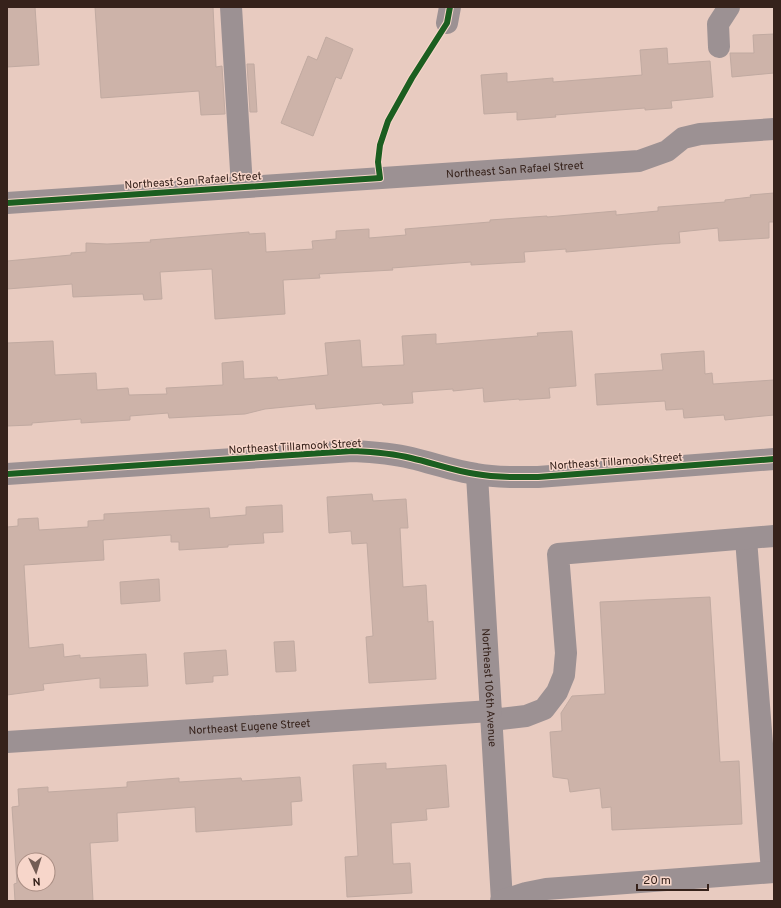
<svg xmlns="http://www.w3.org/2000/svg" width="781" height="908" font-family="Overpass,sans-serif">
  <rect width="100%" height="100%" fill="#e8cbc0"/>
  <!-- building -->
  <path fill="#cdb3a9" stroke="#c1aaa1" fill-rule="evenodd" d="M 7,7 L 35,7 L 39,65 L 7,67 Z
    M 95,7 L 213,7 L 216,67 L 222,66 L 225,114 L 201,115 L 199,91 L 101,98 Z
    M 774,34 L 774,73 L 732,77 L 730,53 L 754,53 L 753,35 Z
    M 326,37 L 353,49 L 341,79 L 336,77 L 313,136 L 281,123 L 308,56 L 317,60 Z
    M 667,48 L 668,64 L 710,61 L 713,97 L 671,101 L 672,108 L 645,110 L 645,108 L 555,115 L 556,117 L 517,120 L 517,112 L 484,114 L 481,75 L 507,73 L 507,82 L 553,78 L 553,82 L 642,75 L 640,50 Z
    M 247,64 L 254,64 L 257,112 L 250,112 Z
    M 774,193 L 774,222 L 769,222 L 769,238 L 719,241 L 718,228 L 679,232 L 680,243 L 661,244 L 566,252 L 566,249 L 524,252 L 525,262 L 471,265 L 471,262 L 392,268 L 393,270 L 319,274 L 320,278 L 283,280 L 285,314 L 215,319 L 212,269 L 160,272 L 162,299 L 144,300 L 143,294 L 73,297 L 72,284 L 7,289 L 7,261 L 71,255 L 71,253 L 86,252 L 86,243 L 107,244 L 151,242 L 150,240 L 249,232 L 249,234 L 265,233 L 266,252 L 313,249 L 312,241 L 336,239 L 336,231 L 369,229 L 369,238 L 406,235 L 405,229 L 490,222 L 490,220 L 547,216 L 547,217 L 616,211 L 616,215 L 658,211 L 658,207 L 725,202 L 725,200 L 751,197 L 750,195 Z
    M 572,331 L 576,386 L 549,388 L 550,398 L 519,400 L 519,399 L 484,402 L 483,388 L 453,391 L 453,389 L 412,392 L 413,403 L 383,405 L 382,403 L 316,409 L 315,404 L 265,409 L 245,414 L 169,418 L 168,413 L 130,416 L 130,420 L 81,423 L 81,419 L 32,423 L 32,425 L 7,426 L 7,343 L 53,341 L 55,375 L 96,373 L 97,390 L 128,388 L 129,395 L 167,394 L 166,388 L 223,385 L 222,363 L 243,361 L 244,379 L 277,377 L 278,380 L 328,375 L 325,343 L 360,340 L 362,367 L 404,365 L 402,336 L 436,334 L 436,344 L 538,336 L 537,333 Z
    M 704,351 L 705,374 L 712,373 L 713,384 L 774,380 L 774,415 L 753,417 L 725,420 L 724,415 L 684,418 L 683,409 L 666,410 L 665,401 L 597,405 L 595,374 L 663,370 L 661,354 Z
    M 372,494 L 373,501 L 406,499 L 408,528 L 400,528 L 403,587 L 426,585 L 428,622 L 433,621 L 436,679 L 369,683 L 366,637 L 373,636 L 367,543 L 352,544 L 351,531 L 329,533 L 327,497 Z
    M 282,505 L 283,532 L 263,533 L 264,543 L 228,545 L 228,547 L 179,550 L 179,542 L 171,542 L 171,535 L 103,540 L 104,560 L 24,565 L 29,648 L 63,644 L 64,657 L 80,655 L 80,658 L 146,654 L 148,686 L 100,688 L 100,678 L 43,684 L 44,690 L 7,695 L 7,527 L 18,526 L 18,519 L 38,518 L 39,530 L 88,527 L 88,521 L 104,520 L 104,514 L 142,512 L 209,508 L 210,518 L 246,515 L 246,507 Z
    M 159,579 L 160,601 L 121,604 L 120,582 Z
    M 710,597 L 720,762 L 739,761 L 742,824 L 612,830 L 611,807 L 602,808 L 600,788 L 570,792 L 568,779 L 553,777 L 551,748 L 550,732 L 562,731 L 561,713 L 572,696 L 605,694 L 600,602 Z
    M 294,641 L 296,671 L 276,672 L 274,642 Z
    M 226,650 L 228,675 L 213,676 L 213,682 L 186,684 L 184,653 Z
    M 386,763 L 386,769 L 446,765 L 449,807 L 426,809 L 427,820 L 391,823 L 393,864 L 410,863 L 412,893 L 347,897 L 345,857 L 358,856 L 353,765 Z
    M 300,777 L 302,801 L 291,802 L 292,825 L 196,832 L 195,807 L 117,813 L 118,841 L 90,843 L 93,901 L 15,901 L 14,884 L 17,883 L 12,807 L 19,806 L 18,789 L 48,787 L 48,792 L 127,787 L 127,782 L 179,778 L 179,782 L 241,778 L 242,781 ZM 24,860 L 48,860 L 48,884 L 24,884 Z"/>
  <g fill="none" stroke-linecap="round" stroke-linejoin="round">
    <!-- minor -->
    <g stroke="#9c9193" stroke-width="22">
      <path d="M 231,7 L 242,187"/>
      <path d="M 447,23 L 450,7"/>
      <path d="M 719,47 L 718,24 L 729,7"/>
      <path id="s1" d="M 7,203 L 639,161 L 667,151 L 683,138 L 700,134 L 774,129"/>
      <path d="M 7,474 L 353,451 C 374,452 391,453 411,458 C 433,463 454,471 476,474 C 497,478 517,477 538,477 L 774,459"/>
      <path id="s2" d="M 477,475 L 502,901"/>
      <path d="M 746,539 L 772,872"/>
      <path d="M 492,720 L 526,716 L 544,709 L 557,692 L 564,675 L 566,653 L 558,554 L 774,536"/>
      <path id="s3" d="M 7,742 L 491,711"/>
      <path d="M 501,901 L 526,893 L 546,889 L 774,872"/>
    </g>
    <!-- cycleway casing -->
    <g stroke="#f7d6ca" stroke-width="8">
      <path id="cycleway" d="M 7,203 L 380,178 L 378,162 L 380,145 L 388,121 L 412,78 L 447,23 L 450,7
        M 7,474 L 353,451 C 374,452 391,453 411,458 C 433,463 454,471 476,474 C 497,478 517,477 538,477 L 774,459"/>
    </g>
    <!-- cycleway -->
    <use href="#cycleway" stroke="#1b5e20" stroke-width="6"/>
  </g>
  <g text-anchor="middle" stroke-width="3" stroke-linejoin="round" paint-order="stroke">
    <!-- street labels -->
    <g font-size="11" fill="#36221b" stroke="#f7d6ca">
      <text dy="4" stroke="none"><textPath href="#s1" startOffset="509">Northeast San Rafael Street</textPath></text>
      <text transform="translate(193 180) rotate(-4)" y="4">Northeast San Rafael Street</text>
      <text transform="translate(295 446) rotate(-3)" y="4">Northeast Tillamook Street</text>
      <text transform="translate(616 461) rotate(-4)" y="4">Northeast Tillamook Street</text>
      <text dy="4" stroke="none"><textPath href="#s2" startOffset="213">Northeast 106th Avenue</textPath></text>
      <text dy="4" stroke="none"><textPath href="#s3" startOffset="243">Northeast Eugene Street</textPath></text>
    </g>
  </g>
  <!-- border -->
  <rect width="781" height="908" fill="none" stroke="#36221b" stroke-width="16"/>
  <!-- north arrow -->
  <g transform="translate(36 872) rotate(176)"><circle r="19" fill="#f7d6ca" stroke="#aa8e84"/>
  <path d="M0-3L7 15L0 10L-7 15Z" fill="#745d55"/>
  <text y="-6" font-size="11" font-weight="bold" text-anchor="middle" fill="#36221b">N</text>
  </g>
  <!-- scale -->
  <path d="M637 884v6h71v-6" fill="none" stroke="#36221b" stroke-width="2"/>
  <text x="643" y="884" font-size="12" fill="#36221b" stroke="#f7d6ca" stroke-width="3" paint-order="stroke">20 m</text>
</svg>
